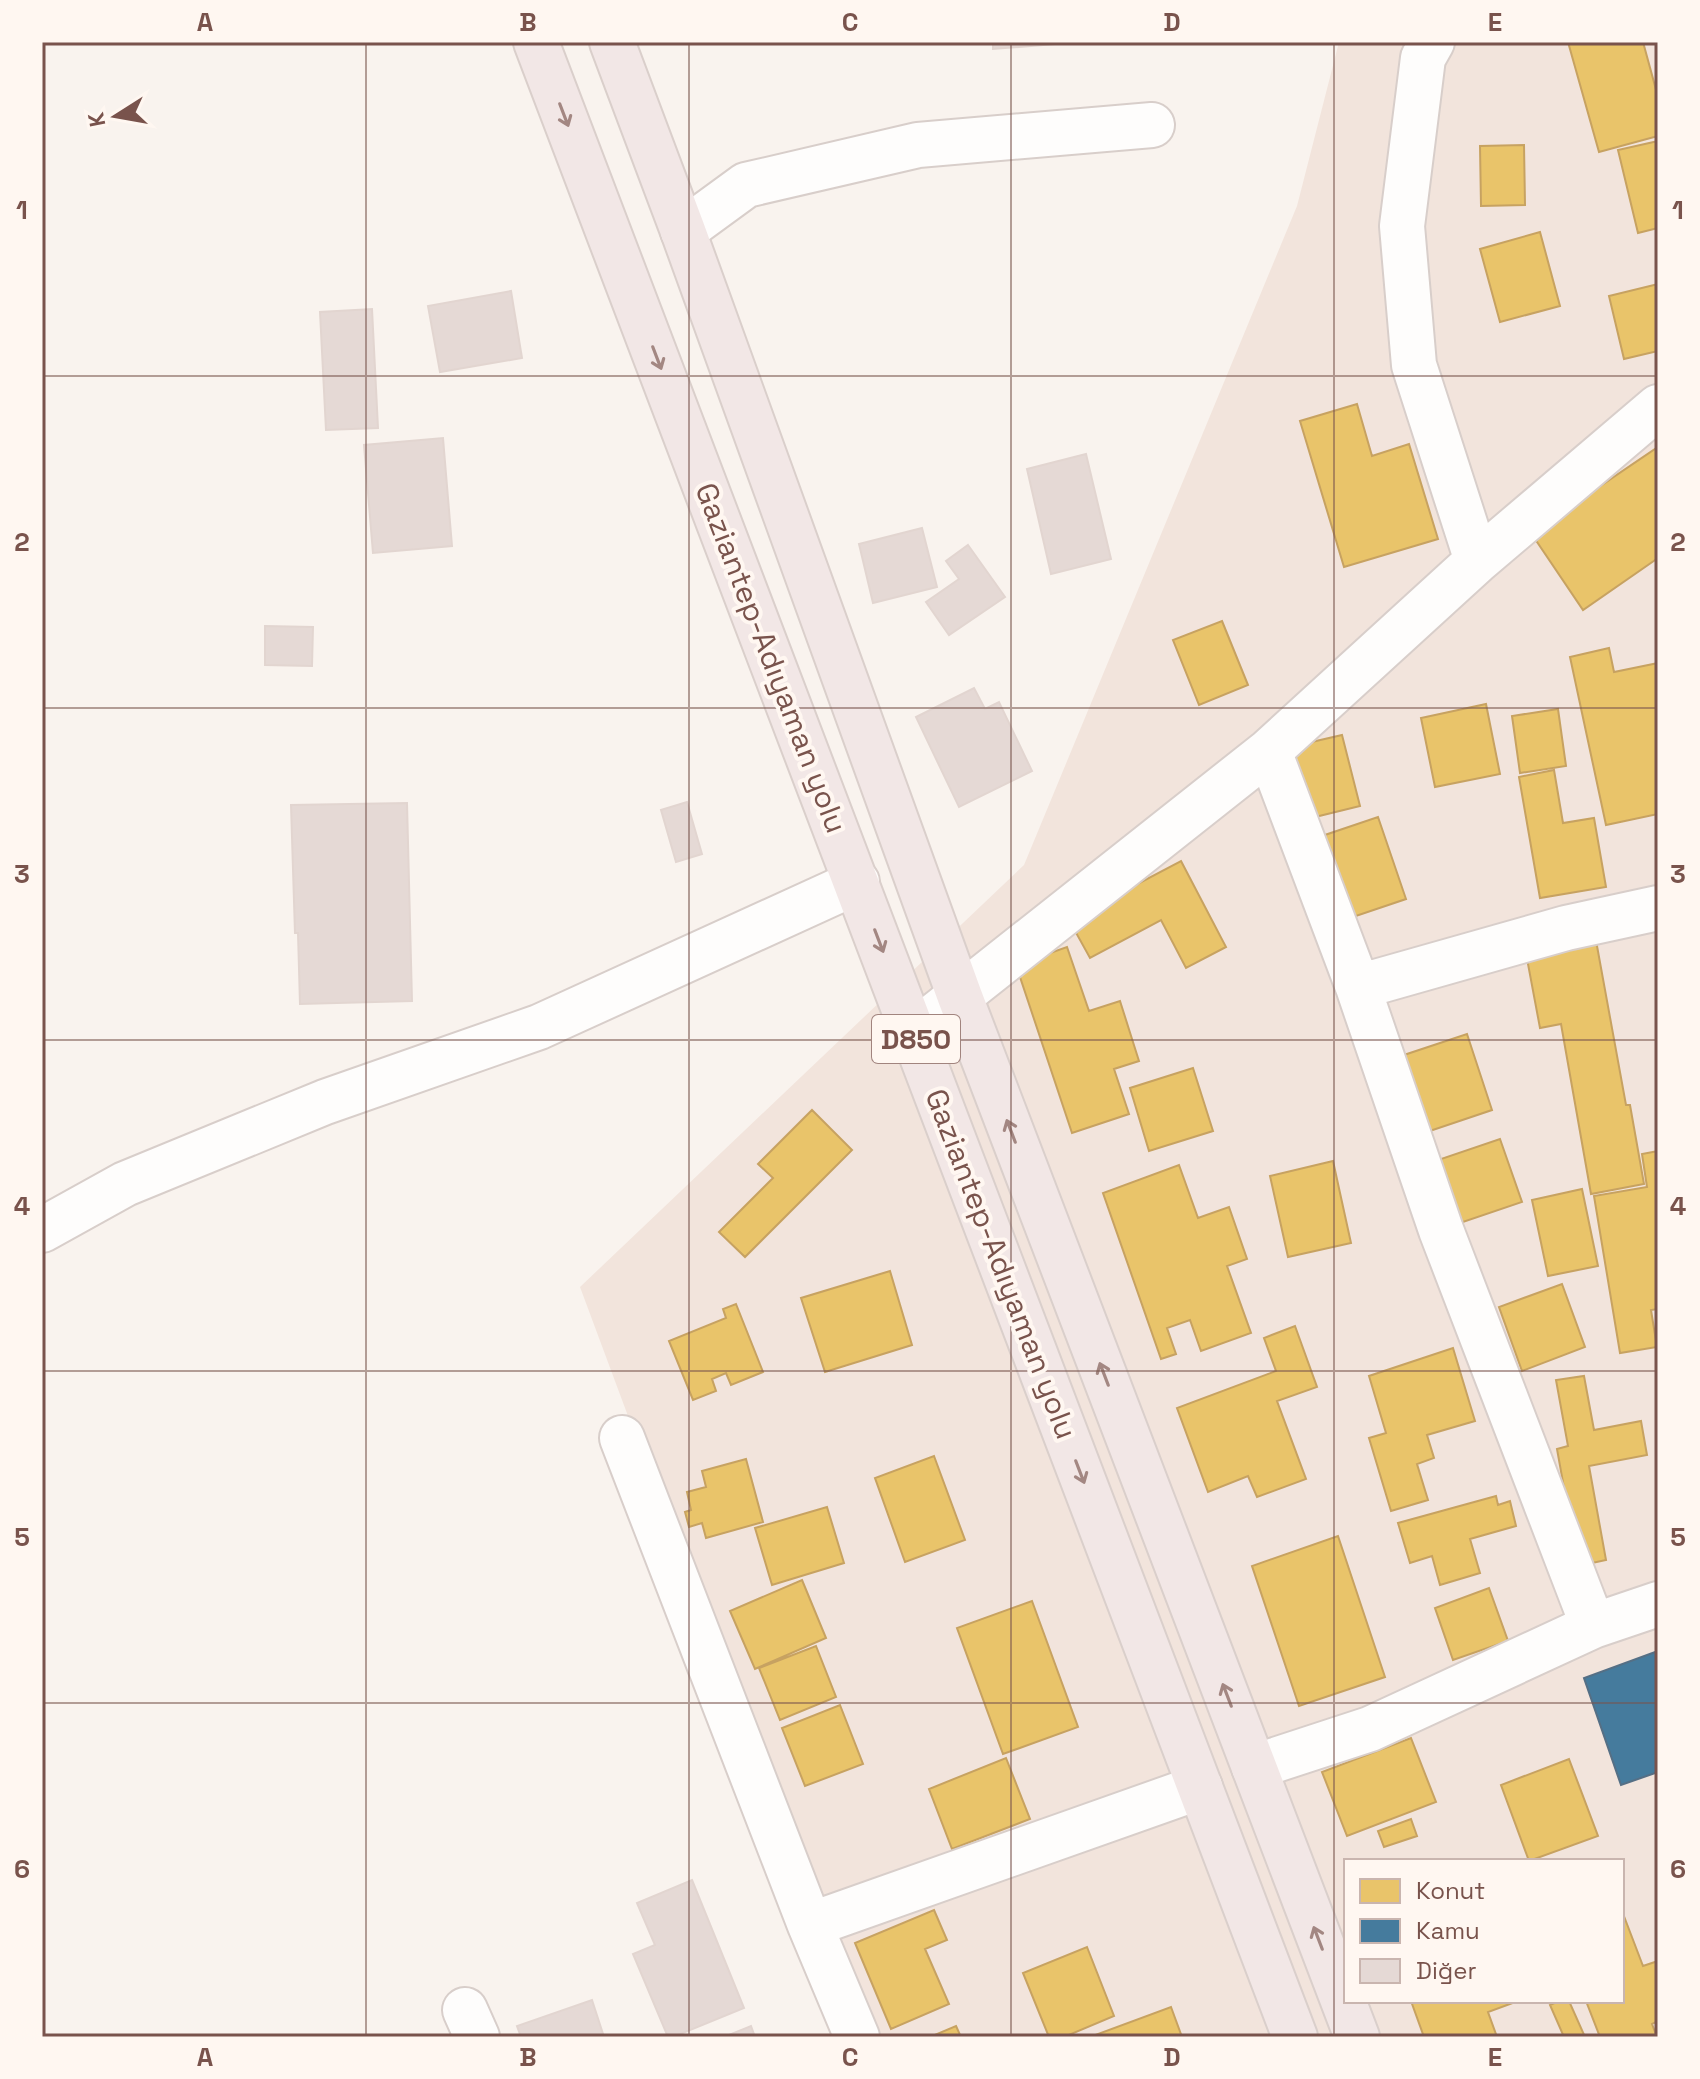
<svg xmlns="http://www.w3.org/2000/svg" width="1700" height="2079" font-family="'Space Grotesk',sans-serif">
  <rect width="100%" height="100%" fill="#f9f3ee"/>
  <!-- residential -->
  <path fill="#f2e4dc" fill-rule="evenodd" d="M 1339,42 L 1658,42 L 1658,2037 L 859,2037 L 580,1287 L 1024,865 L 1297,206 ZM 1346,1861 L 1622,1861 L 1622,2001 L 1346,2001 Z"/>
  <!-- homes -->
  <path fill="#e9c46a" stroke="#c7a261" stroke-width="2" d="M 1568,42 L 1643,42 L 1658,97 L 1658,136 L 1599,152 Z
    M 1658,141 L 1658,228 L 1638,233 L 1618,150 Z
    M 1524,145 L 1525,205 L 1481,206 L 1480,146 Z
    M 1540,232 L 1560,306 L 1500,322 L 1480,249 Z
    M 1658,284 L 1658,351 L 1624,359 L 1609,296 Z
    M 1357,404 L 1372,456 L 1409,444 L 1438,539 L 1344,567 L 1300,421 Z
    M 1658,447 L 1658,558 L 1583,610 L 1531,533 Z
    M 1222,621 L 1248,685 L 1199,705 L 1173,640 Z
    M 1609,648 L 1614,672 L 1658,663 L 1658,814 L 1606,825 L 1570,657 Z
    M 1486,704 L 1500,774 L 1435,787 L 1421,718 Z
    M 1558,709 L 1566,766 L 1520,773 L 1512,716 Z
    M 1342,735 L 1360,806 L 1307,819 L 1290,747 Z
    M 1554,770 L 1563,823 L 1594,818 L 1606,887 L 1540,898 L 1519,777 Z
    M 1378,817 L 1406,899 L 1347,919 L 1319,837 Z
    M 1181,861 L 1226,947 L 1186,968 L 1161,920 L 1090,958 L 1069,920 Z
    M 1595,935 L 1626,1105 L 1630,1105 L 1644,1184 L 1591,1194 L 1561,1024 L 1540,1028 L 1525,948 Z
    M 1067,947 L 1089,1011 L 1120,1001 L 1139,1061 L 1114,1069 L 1129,1114 L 1072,1133 L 1016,965 Z
    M 1467,1034 L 1492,1110 L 1421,1134 L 1395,1058 Z
    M 1193,1068 L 1213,1131 L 1149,1151 L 1130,1088 Z
    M 812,1110 L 852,1150 L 745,1257 L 719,1232 L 773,1178 L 758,1164 Z
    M 1500,1139 L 1522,1202 L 1457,1224 L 1435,1161 Z
    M 1658,1151 L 1658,1309 L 1651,1310 L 1657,1347 L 1620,1353 L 1594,1196 L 1647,1187 L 1642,1154 Z
    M 1333,1161 L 1351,1243 L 1288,1257 L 1270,1176 Z
    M 1179,1165 L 1198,1218 L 1229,1207 L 1247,1259 L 1227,1266 L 1251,1333 L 1201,1351 L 1190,1320 L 1167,1328 L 1176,1354 L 1161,1359 L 1103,1193 Z
    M 1582,1189 L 1598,1266 L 1548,1276 L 1532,1200 Z
    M 890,1271 L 912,1345 L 825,1372 L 801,1298 Z
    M 1562,1284 L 1585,1347 L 1522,1371 L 1499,1307 Z
    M 736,1304 L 763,1372 L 731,1385 L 726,1373 L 712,1379 L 716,1391 L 693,1400 L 669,1341 L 726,1318 L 723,1309 Z
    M 1295,1326 L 1317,1387 L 1277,1401 L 1306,1479 L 1257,1497 L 1248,1476 L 1208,1492 L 1177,1408 L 1276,1371 L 1264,1338 Z
    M 1453,1348 L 1475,1421 L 1427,1435 L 1434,1458 L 1417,1464 L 1428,1500 L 1391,1511 L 1369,1438 L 1386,1433 L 1369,1376 Z
    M 1584,1376 L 1594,1430 L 1641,1421 L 1647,1455 L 1589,1466 L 1606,1560 L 1578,1566 L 1557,1449 L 1568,1446 L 1556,1380 Z
    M 934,1456 L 965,1540 L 905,1562 L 875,1478 Z
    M 746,1459 L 763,1522 L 706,1538 L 702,1523 L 689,1527 L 685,1512 L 691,1510 L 687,1492 L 706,1487 L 702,1471 Z
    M 1496,1496 L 1498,1505 L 1510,1501 L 1516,1526 L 1470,1539 L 1480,1573 L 1440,1585 L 1432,1556 L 1410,1563 L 1398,1523 Z
    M 827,1507 L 844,1563 L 772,1585 L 755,1528 Z
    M 1338,1536 L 1385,1677 L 1299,1706 L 1252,1566 Z
    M 802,1580 L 826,1638 L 755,1669 L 730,1611 Z
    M 1489,1588 L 1508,1641 L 1453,1660 L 1435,1608 Z
    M 1032,1601 L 1078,1727 L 1003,1754 L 957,1628 Z
    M 816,1646 L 836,1697 L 780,1720 L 759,1668 Z
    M 840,1705 L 863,1764 L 805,1786 L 782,1728 Z
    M 1411,1738 L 1436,1802 L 1347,1836 L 1322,1772 Z
    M 1006,1758 L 1030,1819 L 952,1849 L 929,1789 Z
    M 1569,1759 L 1598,1836 L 1529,1861 L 1501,1785 Z
    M 1411,1819 L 1417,1836 L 1384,1847 L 1378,1831 Z
    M 934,1910 L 947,1940 L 925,1949 L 949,2004 L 891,2029 L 855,1943 Z
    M 1622,1911 L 1643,1966 L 1658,1961 L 1658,2021 L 1652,2024 L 1657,2037 L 1600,2037 L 1586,2001 L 1622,2001 Z
    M 1087,1947 L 1114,2016 L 1064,2037 L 1049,2037 L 1023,1973 Z
    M 1411,2001 L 1518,2001 L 1488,2012 L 1497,2037 L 1424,2037 Z
    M 1559,2001 L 1569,2001 L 1585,2037 L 1564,2037 L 1550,2005 Z
    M 1171,2007 L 1182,2037 L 1090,2037 Z
    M 956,2026 L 961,2037 L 930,2037 Z"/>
  <!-- public -->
  <path fill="#457b9d" stroke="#556f85" stroke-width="2" d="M 1658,1651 L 1658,1772 L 1621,1785 L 1584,1678 Z"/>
  <!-- building -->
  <path fill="#e5d9d5" stroke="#e2d5d0" stroke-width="2" d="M 993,42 L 1067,42 L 1068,43 L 993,49 Z
    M 511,291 L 522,358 L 440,372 L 428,306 Z
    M 372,309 L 378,428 L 326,430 L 320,312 Z
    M 443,438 L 452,546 L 373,553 L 364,445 Z
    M 1086,454 L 1111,559 L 1051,574 L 1027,469 Z
    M 922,528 L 937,587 L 873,603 L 859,544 Z
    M 968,545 L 1005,597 L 949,635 L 926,602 L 959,579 L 946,561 Z
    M 265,626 L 313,627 L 312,666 L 265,665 Z
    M 974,688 L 985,709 L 999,702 L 1032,771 L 959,807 L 916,717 Z
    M 687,802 L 702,854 L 676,862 L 661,810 Z
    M 407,803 L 412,1001 L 300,1004 L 298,933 L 295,933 L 291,805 Z
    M 692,1880 L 744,2008 L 673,2037 L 668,2037 L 633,1954 L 655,1945 L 637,1903 Z
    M 592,2000 L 604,2037 L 521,2037 L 517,2026 Z
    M 751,2026 L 755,2037 L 724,2037 Z"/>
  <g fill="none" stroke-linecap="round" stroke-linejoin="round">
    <!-- minor casing -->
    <g stroke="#d8ceca" stroke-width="48">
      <path id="minor" d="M 1432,42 L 1423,58 L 1402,226 L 1414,365 L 1477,561
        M 683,231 L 746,185 L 918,145 L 1152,125
        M 1269,751 L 1358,987 L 1441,1230 L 1593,1626
        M 1358,987 L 1566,928 L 1658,908
        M 914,1032 L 1269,751 L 1477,561 L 1658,407
        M 42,1230 L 125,1184 L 325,1102 L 539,1027 L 857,882
        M 622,1438 L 810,1925 L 857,2037
        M 1254,1767 L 1370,1729 L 1593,1626 L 1658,1604
        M 810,1925 L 1200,1787
        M 465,2010 L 477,2037"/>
    </g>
    <!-- highway casing -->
    <g stroke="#dacfcb" stroke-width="48">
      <path id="highway" d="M 536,42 L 1295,2037
        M 612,42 L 683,231 L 960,997 L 1357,2037"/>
    </g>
    <!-- minor -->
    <use href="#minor" stroke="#fefdfc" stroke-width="44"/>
    <!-- highway -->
    <use href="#highway" stroke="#f2e7e6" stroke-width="44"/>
  </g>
  <!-- one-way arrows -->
  <defs><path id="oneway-shaft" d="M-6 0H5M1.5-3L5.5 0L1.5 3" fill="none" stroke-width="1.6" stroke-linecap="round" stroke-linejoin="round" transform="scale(2)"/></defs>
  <g stroke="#a38782">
    <use href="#oneway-shaft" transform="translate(564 115) rotate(69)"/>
    <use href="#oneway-shaft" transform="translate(657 358) rotate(69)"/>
    <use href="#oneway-shaft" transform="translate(879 941) rotate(69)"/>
    <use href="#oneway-shaft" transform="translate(1011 1131) rotate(-111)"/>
    <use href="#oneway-shaft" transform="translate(1104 1374) rotate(-111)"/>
    <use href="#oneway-shaft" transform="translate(1080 1472) rotate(69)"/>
    <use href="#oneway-shaft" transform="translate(1227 1695) rotate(-111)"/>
    <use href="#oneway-shaft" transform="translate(1318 1938) rotate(-111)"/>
  </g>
  <!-- grid -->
  <path fill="none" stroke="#79534c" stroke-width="2" stroke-opacity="0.55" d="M 366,42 L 366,2037M 689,42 L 689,2037M 1011,42 L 1011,2037M 1334,42 L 1334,2037M 42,376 L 1658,376M 42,708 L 1658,708M 42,1040 L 1658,1040M 42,1371 L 1658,1371M 42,1703 L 1658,1703"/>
  <g text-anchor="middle" stroke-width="8" stroke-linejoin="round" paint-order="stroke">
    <!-- shield labels -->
    <rect fill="#fff7f1" stroke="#a1847e" stroke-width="2" x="872" y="1015" width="88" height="48" rx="6"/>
    <g font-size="28" font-weight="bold" fill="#79534c">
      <text x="916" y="1049">D850</text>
    </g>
    <!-- street labels -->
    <g font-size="30" fill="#79534c" stroke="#fff7f1">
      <text transform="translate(771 658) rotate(69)" y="10">Gaziantep-Adıyaman yolu</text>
      <text transform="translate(1001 1264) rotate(69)" y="10">Gaziantep-Adıyaman yolu</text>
    </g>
  </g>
  <!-- border -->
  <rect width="1700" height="2079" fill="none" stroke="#fff7f1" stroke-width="88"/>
  <!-- legend -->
  <rect x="1344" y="1859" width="280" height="144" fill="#fff7f1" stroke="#c9b5af" stroke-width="2"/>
  <rect x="1360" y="1879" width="40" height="24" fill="#e9c46a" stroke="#c9b5af" stroke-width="2"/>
  <text x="1416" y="1899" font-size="24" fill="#79534c">Konut</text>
  <rect x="1360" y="1919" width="40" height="24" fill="#457b9d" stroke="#c9b5af" stroke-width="2"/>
  <text x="1416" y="1939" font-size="24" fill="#79534c">Kamu</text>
  <rect x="1360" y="1959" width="40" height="24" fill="#e5d9d5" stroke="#c9b5af" stroke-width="2"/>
  <text x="1416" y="1979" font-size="24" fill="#79534c">Diğer</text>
  <!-- north arrow -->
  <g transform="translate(116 116) rotate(259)" stroke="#fff7f1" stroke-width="6" paint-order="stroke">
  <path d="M0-6L14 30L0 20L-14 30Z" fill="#79534c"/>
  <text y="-12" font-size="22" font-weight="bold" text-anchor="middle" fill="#79534c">K</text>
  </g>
  <rect x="44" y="44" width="1612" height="1991" fill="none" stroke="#79534c" stroke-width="3"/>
  <g font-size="26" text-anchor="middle" font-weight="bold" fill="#79534c">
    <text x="205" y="31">A</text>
    <text x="528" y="31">B</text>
    <text x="850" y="31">C</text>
    <text x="1172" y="31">D</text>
    <text x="1495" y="31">E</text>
    <text x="22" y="219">1</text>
    <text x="1678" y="219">1</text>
    <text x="22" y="551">2</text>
    <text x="1678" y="551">2</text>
    <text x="22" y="883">3</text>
    <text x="1678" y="883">3</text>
    <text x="22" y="1215">4</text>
    <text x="1678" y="1215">4</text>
    <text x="22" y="1546">5</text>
    <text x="1678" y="1546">5</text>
    <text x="22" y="1878">6</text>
    <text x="1678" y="1878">6</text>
    <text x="205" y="2066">A</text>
    <text x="528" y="2066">B</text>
    <text x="850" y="2066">C</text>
    <text x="1172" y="2066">D</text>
    <text x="1495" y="2066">E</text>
  </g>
</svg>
